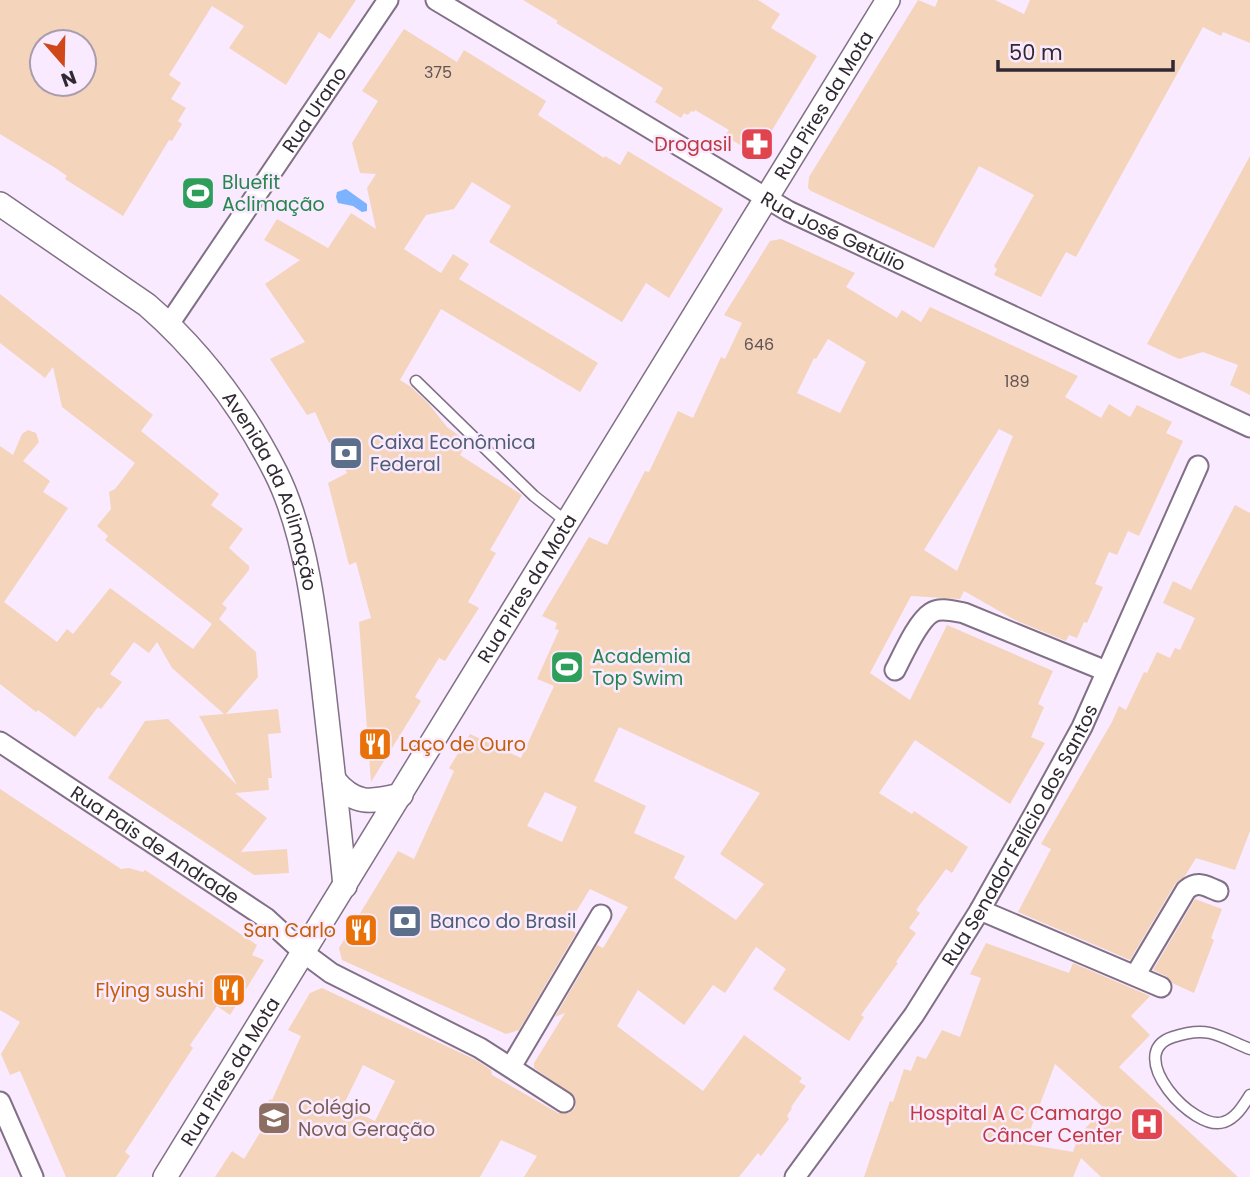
<svg xmlns="http://www.w3.org/2000/svg" width="1250" height="1177" font-family="Poppins,sans-serif">
  <rect width="100%" height="100%" fill="#faeaff"/>
  <!-- water -->
  <path fill="#7cb2fe" d="M 346,189 L 367,204 L 367,211 L 362,212 L 353,206 L 338,203 L 336,197 L 337,192 Z"/>
  <!-- building -->
  <path fill="#f4d4bb" fill-rule="evenodd" d="M 0,0 L 356,0 L 330,39 L 319,32 L 286,85 L 229,48 L 244,26 L 212,6 L 169,75 L 181,83 L 171,99 L 186,108 L 178,121 L 182,124 L 172,141 L 169,140 L 123,216 L 65,179 L 67,176 L 57,169 L 0,134 ZM 42,42 L 84,42 L 84,84 L 42,84 Z
    M 523,0 L 758,0 L 780,14 L 771,28 L 817,56 L 757,155 L 725,136 L 729,130 L 695,110 L 694,112 L 691,111 L 688,115 L 684,113 L 681,118 L 655,102 L 663,88 L 556,23 L 558,21 Z
    M 918,0 L 935,7 L 938,0 L 995,0 L 1024,14 L 1030,0 L 1250,0 L 1250,43 L 1223,32 L 1221,36 L 1203,27 L 1076,257 L 1066,252 L 1041,297 L 994,275 L 997,269 L 994,266 L 1034,195 L 979,166 L 934,248 L 811,191 L 808,188 L 809,177 Z
    M 404,29 L 457,62 L 464,50 L 546,101 L 538,115 L 604,158 L 605,156 L 620,165 L 628,151 L 723,209 L 669,298 L 646,283 L 622,322 L 489,242 L 511,206 L 472,182 L 454,209 L 426,215 L 404,249 L 441,273 L 453,254 L 469,264 L 459,279 L 598,363 L 580,392 L 441,309 L 400,380 L 411,387 L 428,403 L 447,427 L 468,442 L 460,455 L 522,495 L 490,550 L 496,553 L 468,602 L 479,608 L 445,661 L 439,658 L 415,697 L 421,701 L 371,782 L 359,622 L 371,618 L 356,562 L 349,565 L 328,483 L 347,473 L 332,441 L 329,443 L 315,412 L 307,415 L 270,359 L 305,342 L 265,284 L 300,260 L 264,240 L 277,219 L 328,248 L 351,213 L 376,229 L 367,188 L 376,174 L 360,173 L 352,143 L 378,101 L 362,91 Z
    M 1250,156 L 1250,395 L 1230,385 L 1238,365 L 1203,352 L 1179,359 L 1147,344 Z
    M 781,239 L 855,273 L 846,287 L 897,318 L 902,310 L 921,322 L 930,307 L 1078,376 L 1065,397 L 1101,418 L 1109,404 L 1130,417 L 1137,405 L 1172,422 L 1166,433 L 1183,441 L 1139,536 L 1128,531 L 1117,555 L 1109,552 L 1095,584 L 1103,587 L 1087,623 L 1084,622 L 1077,638 L 1069,635 L 1066,641 L 1015,620 L 964,591 L 960,599 L 911,596 L 870,673 L 910,700 L 947,625 L 1053,671 L 1038,704 L 1044,707 L 1031,737 L 1045,743 L 1010,804 L 915,740 L 879,793 L 912,814 L 914,811 L 968,847 L 952,873 L 946,869 L 916,910 L 920,913 L 909,928 L 916,933 L 896,962 L 898,963 L 861,1015 L 864,1017 L 849,1041 L 773,989 L 786,969 L 756,947 L 725,993 L 713,985 L 684,1025 L 638,990 L 617,1026 L 703,1091 L 744,1035 L 802,1078 L 799,1082 L 806,1086 L 791,1107 L 792,1108 L 787,1116 L 789,1119 L 761,1156 L 758,1153 L 739,1177 L 524,1177 L 537,1156 L 501,1140 L 480,1177 L 215,1177 L 232,1151 L 244,1159 L 264,1126 L 257,1122 L 270,1099 L 272,1100 L 301,1036 L 288,1030 L 310,993 L 322,988 L 476,1060 L 491,1070 L 492,1075 L 558,1113 L 569,1113 L 575,1108 L 574,1096 L 534,1068 L 534,1063 L 565,1013 L 555,1017 L 597,945 L 603,948 L 628,907 L 590,889 L 566,928 L 576,933 L 519,1030 L 506,1034 L 342,960 L 339,948 L 398,851 L 414,859 L 454,771 L 449,768 L 470,734 L 521,758 L 554,686 L 537,679 L 559,630 L 555,629 L 557,623 L 542,616 L 589,537 L 607,545 L 645,471 L 649,472 L 678,411 L 693,418 L 721,357 L 725,359 L 742,323 L 724,315 L 770,241 ZM 828,339 L 866,362 L 840,413 L 797,393 L 814,358 L 816,359 ZM 999,429 L 1013,436 L 957,571 L 924,550 ZM 619,727 L 760,793 L 720,854 L 764,884 L 736,920 L 674,878 L 685,856 L 634,833 L 646,806 L 594,781 ZM 545,792 L 577,807 L 562,842 L 527,826 ZM 363,1065 L 395,1081 L 375,1121 L 343,1106 Z
    M 0,294 L 153,415 L 141,431 L 219,494 L 211,505 L 243,529 L 229,548 L 249,566 L 249,570 L 222,604 L 227,608 L 219,619 L 256,652 L 258,677 L 226,714 L 278,709 L 281,733 L 268,734 L 272,778 L 268,778 L 269,790 L 235,793 L 267,818 L 241,852 L 287,849 L 289,873 L 254,875 L 108,778 L 145,721 L 168,719 L 237,785 L 199,716 L 224,714 L 172,668 L 157,642 L 149,653 L 134,642 L 110,674 L 122,682 L 101,709 L 98,707 L 75,737 L 38,710 L 36,712 L 0,684 L 0,446 L 13,455 L 22,434 L 28,430 L 36,433 L 39,442 L 23,461 L 50,481 L 43,492 L 68,508 L 4,602 L 57,642 L 67,629 L 73,634 L 110,588 L 193,649 L 212,624 L 105,540 L 108,536 L 97,526 L 111,509 L 109,492 L 115,489 L 135,463 L 62,407 L 53,367 L 45,378 L 0,343 Z
    M 1235,505 L 1250,513 L 1250,831 L 1235,870 L 1196,858 L 1185,876 L 1175,884 L 1130,960 L 1018,912 L 1051,849 L 1041,844 L 1112,722 L 1119,706 L 1126,710 L 1144,672 L 1147,673 L 1157,652 L 1170,658 L 1175,648 L 1180,650 L 1195,618 L 1163,603 L 1173,581 L 1191,590 Z
    M 0,789 L 121,869 L 129,868 L 143,872 L 145,870 L 257,945 L 252,955 L 264,960 L 230,1015 L 217,1006 L 190,1045 L 193,1048 L 125,1152 L 130,1156 L 116,1177 L 66,1177 L 20,1071 L 10,1075 L 1,1054 L 20,1022 L 0,1010 Z
    M 1195,899 L 1222,909 L 1211,938 L 1214,940 L 1194,993 L 1172,983 L 1166,976 L 1153,970 Z
    M 986,943 L 1069,973 L 1073,963 L 1150,996 L 1131,1016 L 1150,1035 L 1119,1067 L 1238,1177 L 1101,1177 L 1081,1158 L 1073,1177 L 864,1177 L 890,1101 L 893,1102 L 904,1069 L 911,1071 L 917,1056 L 926,1059 L 942,1030 L 960,1037 L 981,978 L 970,974 ZM 1055,1064 L 1104,1108 L 1080,1134 L 1073,1151 L 1074,1152 L 1025,1144 Z"/>
  <g fill="none" stroke-linecap="round" stroke-linejoin="round">
    <!-- service casing -->
    <g stroke="#817086" stroke-width="13">
      <path id="service" d="M 416,381 L 534,496 L 567,522
        M 1250,1049 C 1237,1044 1223,1036 1210,1033 C 1197,1030 1185,1033 1173,1037 C 1122,1053 1194,1133 1224,1122 C 1236,1118 1243,1106 1250,1095"/>
    </g>
    <!-- minor casing -->
    <g stroke="#817086" stroke-width="23">
      <g id="minor">
        <path id="s1" d="M 436,0 L 788,211 L 1250,427"/>
        <path id="s2" d="M 169,324 L 388,0"/>
        <path d="M 895,670 C 903,655 917,622 931,613 C 940,607 953,611 964,613 L 1106,671"/>
        <path id="s3" d="M 0,742 L 266,918 L 304,953 L 331,973 L 480,1048 L 564,1102"/>
        <path d="M 980,910 L 1161,987"/>
        <path d="M 1136,974 L 1186,890 C 1198,880 1205,886 1218,891"/>
        <path d="M 511,1067 L 601,915"/>
        <path d="M 0,1102 L 33,1177"/>
        <path id="s4" d="M 795,1177 L 914,1015 L 980,910 L 1036,811 L 1082,727 L 1198,466"/>
      </g>
    </g>
    <!-- tertiary casing -->
    <g stroke="#817086" stroke-width="26">
      <g id="tertiary">
        <path id="s5" d="M 0,204 L 147,305 C 200,351 244,410 276,473 C 308,537 317,630 325,701 C 332,763 339,824 345,886"/>
        <path d="M 334,780 C 355,806 371,802 401,795"/>
        <path id="s6" d="M 165,1177 L 888,0"/>
      </g>
    </g>
    <!-- service -->
    <use href="#service" stroke="#fff" stroke-width="10"/>
    <!-- minor -->
    <use href="#minor" stroke="#fff" stroke-width="19"/>
    <!-- tertiary -->
    <use href="#tertiary" stroke="#fff" stroke-width="23"/>
  </g>
  <!-- icons -->
  <defs>
    <g id="pharmacy-square" transform="scale(1.75)"><rect x="-9" y="-9" width="18" height="18" rx="4" fill="#e0444e" stroke="#faeaff"/><path d="M-2-6h4v4h4v4h-4v4h-4v-4h-4v-4h4Z" fill="#fff"/></g>
    <g id="stadium-square" transform="scale(1.75)"><rect x="-9" y="-9" width="18" height="18" rx="4" fill="#2e9e5b" stroke="#faeaff"/><path d="M0-5a6.5 5 0 1 0 0 10a6.5 5 0 1 0 0-10ZM-3.5-1.8h7v3.6h-7Z" fill="#fff"/></g>
    <g id="bank-square" transform="scale(1.75)"><rect x="-9" y="-9" width="18" height="18" rx="4" fill="#5c6f8a" stroke="#faeaff"/><path d="M-6-4H6V4H-6ZM0-2.3a2.3 2.3 0 1 0 0 4.6a2.3 2.3 0 1 0 0-4.6Z" fill="#fff"/></g>
    <g id="restaurant-square" transform="scale(1.75)"><rect x="-9" y="-9" width="18" height="18" rx="4" fill="#e8710a" stroke="#faeaff"/><path d="M-5-6h1v4h1v-4h1v4h1v-4h1v5L-1.5 .5V6h-2V.5L-5-1ZM5-6V6H3V1.5H1.5Q1.5-4 5-6Z" fill="#fff"/></g>
    <g id="school-square" transform="scale(1.75)"><rect x="-9" y="-9" width="18" height="18" rx="4" fill="#8d6e63" stroke="#faeaff"/><path d="M0-5L7-2L0 1L-7-2ZM-4 1L0 2.5L4 1V4Q0 6-4 4Z" fill="#fff"/></g>
    <g id="hospital-square" transform="scale(1.75)"><rect x="-9" y="-9" width="18" height="18" rx="4" fill="#e0444e" stroke="#faeaff"/><path d="M-5-5h3v3.5h4V-5h3V5h-3V1.5h-4V5h-3Z" fill="#fff"/></g>
  </defs>
  <g fill-rule="evenodd">
    <use href="#pharmacy-square" x="757" y="144"/>
    <use href="#stadium-square" x="198" y="193"/>
    <use href="#bank-square" x="346" y="453"/>
    <use href="#stadium-square" x="567" y="667"/>
    <use href="#restaurant-square" x="375" y="744"/>
    <use href="#bank-square" x="405" y="921"/>
    <use href="#restaurant-square" x="361" y="930"/>
    <use href="#restaurant-square" x="229" y="990"/>
    <use href="#school-square" x="274" y="1118"/>
    <use href="#hospital-square" x="1147" y="1124"/>
  </g>
  <g text-anchor="middle" stroke-width="5" stroke-linejoin="round" paint-order="stroke">
    <!-- number labels -->
    <g font-size="16" fill="#615455">
      <text x="438" y="78">375</text>
      <text x="759" y="350">646</text>
      <text x="1017" y="387">189</text>
    </g>
    <!-- street labels -->
    <g font-size="19" fill="#302933" stroke="#faeaff">
      <text dy="7" stroke="none"><textPath href="#s6" startOffset="1258">Rua Pires da Mota</textPath></text>
      <text dy="7" stroke="none"><textPath href="#s2" startOffset="259">Rua Urano</textPath></text>
      <text dy="7" stroke="none"><textPath href="#s1" startOffset="460">Rua José Getúlio</textPath></text>
      <text dy="7" stroke="none"><textPath href="#s5" startOffset="406">Avenida da Aclimação</textPath></text>
      <text dy="7" stroke="none"><textPath href="#s6" startOffset="691">Rua Pires da Mota</textPath></text>
      <text dy="7" stroke="none"><textPath href="#s4" startOffset="410">Rua Senador Felício dos Santos</textPath></text>
      <text dy="7" stroke="none"><textPath href="#s3" startOffset="186">Rua Pais de Andrade</textPath></text>
      <text dy="7" stroke="none"><textPath href="#s6" startOffset="124">Rua Pires da Mota</textPath></text>
    </g>
    <!-- health labels -->
    <g font-size="19" fill="#be3a42" stroke="#faeaff" text-anchor="end">
      <text x="732" y="151">Drogasil</text>
      <text x="1122" y="1120">Hospital A C Camargo<tspan x="1122" dy="22">Câncer Center</tspan></text>
    </g>
    <!-- leisure labels -->
    <g font-size="19" fill="#27864d" stroke="#faeaff" text-anchor="start">
      <text x="222" y="189">Bluefit<tspan x="222" dy="22">Aclimação</tspan></text>
      <text x="592" y="663">Academia<tspan x="592" dy="22">Top Swim</tspan></text>
    </g>
    <!-- service labels -->
    <g font-size="19" fill="#4e5e75" stroke="#faeaff" text-anchor="start">
      <text x="370" y="449">Caixa Econômica<tspan x="370" dy="22">Federal</tspan></text>
      <text x="430" y="928">Banco do Brasil</text>
    </g>
    <!-- food labels -->
    <g font-size="19" fill="#c56008" stroke="#faeaff" text-anchor="end">
      <text x="400" y="751" text-anchor="start">Laço de Ouro</text>
      <text x="336" y="937">San Carlo</text>
      <text x="204" y="997">Flying sushi</text>
    </g>
    <!-- education labels -->
    <g font-size="19" fill="#785e54" stroke="#faeaff" text-anchor="start">
      <text x="298" y="1114">Colégio<tspan x="298" dy="22">Nova Geração</tspan></text>
    </g>
  </g>
  <!-- north arrow -->
  <g transform="translate(63 63) rotate(160)"><circle r="33" fill="#faeaff" stroke="#a99dad" stroke-width="2"/>
  <path d="M0-5L12 26L0 18L-12 26Z" fill="#d0481a"/>
  <text y="-10" font-size="19" font-weight="bold" text-anchor="middle" fill="#302933">N</text>
  </g>
  <!-- scale -->
  <path d="M998 60v10h175v-10" fill="none" stroke="#302933" stroke-width="3.5"/>
  <text x="1009" y="60" font-size="21" fill="#302933" stroke="#faeaff" stroke-width="5" paint-order="stroke">50 m</text>
</svg>
